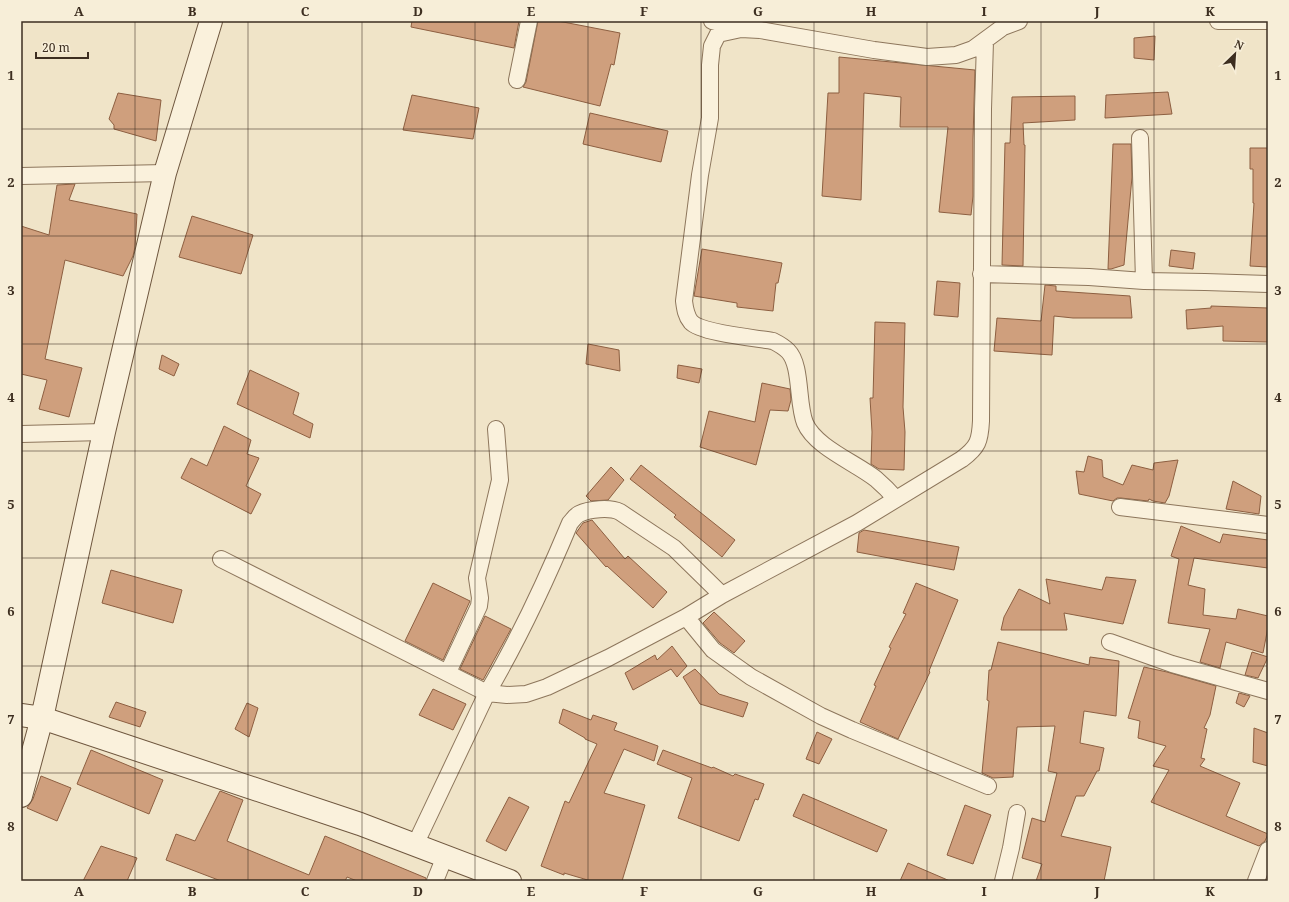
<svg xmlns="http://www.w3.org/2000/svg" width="1289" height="902" font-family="'Noto Serif',serif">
  <rect width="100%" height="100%" fill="#f0e4c8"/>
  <!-- building -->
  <path fill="#cf9f7d" stroke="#8d5f41" d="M 412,21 L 519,21 L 514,48 L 411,27 Z
    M 538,21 L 558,21 L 620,33 L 614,65 L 611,64 L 600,106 L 523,87 L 526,82 Z
    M 1155,36 L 1154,60 L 1134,58 L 1134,38 Z
    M 839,57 L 975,70 L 973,139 L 973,196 L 971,215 L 939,212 L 948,127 L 900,127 L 901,97 L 864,93 L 861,200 L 822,196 L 828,93 L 839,93 Z
    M 1168,92 L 1172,114 L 1105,118 L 1106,95 Z
    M 118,93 L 161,100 L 156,141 L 114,129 L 114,125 L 109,119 Z
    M 412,95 L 479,108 L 473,139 L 403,130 Z
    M 1075,96 L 1075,120 L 1023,123 L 1024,145 L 1025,145 L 1023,266 L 1002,265 L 1005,143 L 1010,143 L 1012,97 Z
    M 590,113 L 668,131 L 661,162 L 583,144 Z
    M 1113,144 L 1131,144 L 1132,177 L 1124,265 L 1111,269 L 1108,269 Z
    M 1250,148 L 1268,148 L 1268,267 L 1250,266 L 1254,203 L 1253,203 L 1253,169 L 1250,169 Z
    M 75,184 L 69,200 L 137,214 L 135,247 L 133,256 L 123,276 L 65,260 L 45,359 L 82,368 L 69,417 L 39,409 L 47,380 L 21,374 L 21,226 L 49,235 L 57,185 Z
    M 192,216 L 253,235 L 241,274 L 179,257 Z
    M 702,249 L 782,263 L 778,283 L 776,283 L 773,311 L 737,307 L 737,303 L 694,296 Z
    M 1171,250 L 1195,253 L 1193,269 L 1169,266 Z
    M 937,281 L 960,283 L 958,317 L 934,315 Z
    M 1045,285 L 1056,286 L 1056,291 L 1130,296 L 1132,318 L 1073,318 L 1054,316 L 1052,355 L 994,351 L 997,318 L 1041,321 Z
    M 1211,306 L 1268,308 L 1268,342 L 1223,341 L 1223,326 L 1187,329 L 1186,310 L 1211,308 Z
    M 875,322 L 905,323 L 903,407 L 905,432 L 904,470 L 879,469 L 871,464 L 872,432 L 870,398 L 873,398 Z
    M 588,344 L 619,350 L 620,371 L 586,364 Z
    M 162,355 L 179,364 L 174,376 L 159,369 Z
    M 678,365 L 702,369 L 699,383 L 677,378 Z
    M 250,370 L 299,393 L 293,414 L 313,424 L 310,438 L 237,404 Z
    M 762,383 L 790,389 L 791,400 L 788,411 L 770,410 L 756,465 L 700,447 L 709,411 L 755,422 Z
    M 224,426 L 251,440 L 247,454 L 259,458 L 246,486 L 261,494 L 251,514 L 181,478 L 191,458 L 207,466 Z
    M 1088,456 L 1102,460 L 1103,477 L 1123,485 L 1132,465 L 1153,470 L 1154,463 L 1178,460 L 1169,496 L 1165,503 L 1153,501 L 1149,499 L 1148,501 L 1121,498 L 1117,498 L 1113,501 L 1079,494 L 1076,471 L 1084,472 Z
    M 641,465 L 735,540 L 722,557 L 674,517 L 676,515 L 630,479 Z
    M 611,467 L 624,480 L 608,500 L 591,501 L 586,496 Z
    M 1233,481 L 1261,496 L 1259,514 L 1226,509 Z
    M 592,520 L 625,559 L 628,556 L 667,592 L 653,608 L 607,566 L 606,567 L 576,533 L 583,523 Z
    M 1181,526 L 1220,543 L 1223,534 L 1268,540 L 1268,568 L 1194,558 L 1188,585 L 1205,589 L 1203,615 L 1236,619 L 1238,609 L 1268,616 L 1268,627 L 1263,653 L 1226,642 L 1220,668 L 1200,662 L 1210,629 L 1168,623 L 1179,559 L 1171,556 Z
    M 864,530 L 959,547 L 954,570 L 857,552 L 859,533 Z
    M 111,570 L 182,590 L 173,623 L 102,603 Z
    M 1106,577 L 1136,580 L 1123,624 L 1064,613 L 1067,630 L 1001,630 L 1004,617 L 1019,589 L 1050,604 L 1046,579 L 1102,590 Z
    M 433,583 L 470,601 L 443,660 L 405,641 Z
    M 916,583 L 958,600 L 929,671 L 930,672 L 898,739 L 860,722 L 876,686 L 874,685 L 891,648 L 889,647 L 906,614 L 903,613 Z
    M 714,612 L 745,641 L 734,653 L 720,643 L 703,623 Z
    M 485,616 L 511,629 L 483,680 L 460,669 Z
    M 998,642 L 1089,665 L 1090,657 L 1119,661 L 1116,716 L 1084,711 L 1080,743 L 1104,748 L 1099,771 L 1097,771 L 1084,796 L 1076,796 L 1061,836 L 1111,847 L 1104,881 L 1036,881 L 1042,864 L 1022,858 L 1032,818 L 1045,822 L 1057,773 L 1048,771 L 1055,726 L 1017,727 L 1013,777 L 993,778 L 982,773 L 989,701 L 987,700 L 989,670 L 991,670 Z
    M 672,646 L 687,666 L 677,677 L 671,669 L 633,690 L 625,673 L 655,655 L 657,660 Z
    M 1252,652 L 1268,657 L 1258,678 L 1245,675 Z
    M 1144,667 L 1167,672 L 1216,686 L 1210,715 L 1204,728 L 1207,729 L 1201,758 L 1205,759 L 1200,766 L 1240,783 L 1226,816 L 1268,834 L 1265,841 L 1259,846 L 1151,802 L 1169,770 L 1153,766 L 1166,746 L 1138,738 L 1140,721 L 1128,718 Z
    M 695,669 L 719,694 L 748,703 L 743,717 L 700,704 L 683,677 Z
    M 433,689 L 466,704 L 453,730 L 419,715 Z
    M 1239,693 L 1250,696 L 1244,707 L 1236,703 Z
    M 116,702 L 146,712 L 140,727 L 109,717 Z
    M 247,703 L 258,708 L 249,737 L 235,729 Z
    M 563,709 L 591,720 L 593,715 L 617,723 L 614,730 L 658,746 L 654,761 L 624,749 L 604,793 L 645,805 L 622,881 L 591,881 L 564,873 L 564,875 L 541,866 L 565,801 L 569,803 L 597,744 L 585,739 L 585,738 L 559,723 Z
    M 1254,728 L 1268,733 L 1268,766 L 1253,762 Z
    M 817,732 L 832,739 L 819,764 L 806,759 Z
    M 91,750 L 163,780 L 149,814 L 77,784 Z
    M 663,750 L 712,768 L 713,767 L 733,776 L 735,774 L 764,784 L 758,800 L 755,799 L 739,841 L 678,818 L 692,778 L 657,764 Z
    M 41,776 L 71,788 L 57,821 L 27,808 L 33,799 Z
    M 220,791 L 243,800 L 227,841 L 309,875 L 325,836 L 426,878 L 426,881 L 357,881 L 347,877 L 345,881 L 221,881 L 166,860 L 176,834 L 195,841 Z
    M 803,794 L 887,830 L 877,852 L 793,816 Z
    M 509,797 L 529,807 L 506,851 L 486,841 Z
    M 965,805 L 991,815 L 973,864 L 947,855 Z
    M 101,846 L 137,858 L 127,881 L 83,881 Z
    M 908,863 L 950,881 L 900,881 Z"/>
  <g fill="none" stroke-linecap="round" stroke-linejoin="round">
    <!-- minor casing -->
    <g stroke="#8d765c" stroke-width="18">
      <path id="minor" d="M 712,21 L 738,28
        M 1218,21 L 1268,21
        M 517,80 L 529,21
        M 1140,138 L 1144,281
        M 21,176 L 165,173
        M 981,274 L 1089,277 L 1144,281 L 1205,282 L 1268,284
        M 21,434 L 104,432
        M 896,499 C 890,492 883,485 876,479 C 856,463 815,447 805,423 C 797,404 802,365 788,351 C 784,347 779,344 773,341 C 756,338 701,333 691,322 C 686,316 685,309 684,301 L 700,175 L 710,118 L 710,65 L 712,46 L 718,34 L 741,29 L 760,30 L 874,50 L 927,57 L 956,55 L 973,49 L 1003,27 L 1019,21
        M 1120,507 L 1268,525
        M 221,559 L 487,693 L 415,845
        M 722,595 L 674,548 L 620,512 C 610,507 589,509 579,514 C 575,516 573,520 570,523 C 545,583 520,637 487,693 L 507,695 L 526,694 L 547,687 L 608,658 L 686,617 L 722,595 L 857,523 L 962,459 C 978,447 980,441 981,421 L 983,109 L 985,41
        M 686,617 L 713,650 L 751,677 L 821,716 L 852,730 L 988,786
        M 1110,642 L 1172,664 L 1268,691
        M 448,672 L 479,606 L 480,598 L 477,578 L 500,480 L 496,429
        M 435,881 L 445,856
        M 1003,881 L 1011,848 L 1017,813
        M 1256,881 L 1268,850"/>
    </g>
    <!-- secondary casing -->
    <g stroke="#6f573f" stroke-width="24">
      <path id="secondary" d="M 21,715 L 42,718 L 360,824 L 510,881
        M 21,796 L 42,718 L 104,432 L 165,173 L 211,21"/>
    </g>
    <!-- minor -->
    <use href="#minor" stroke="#faf1dc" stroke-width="16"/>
    <!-- secondary -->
    <use href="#secondary" stroke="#faf1dc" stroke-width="22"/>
  </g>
  <!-- grid -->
  <path fill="none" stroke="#3d2e20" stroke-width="1" stroke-opacity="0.55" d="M 135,21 L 135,881M 248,21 L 248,881M 362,21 L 362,881M 475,21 L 475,881M 588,21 L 588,881M 701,21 L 701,881M 814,21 L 814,881M 927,21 L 927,881M 1041,21 L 1041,881M 1154,21 L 1154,881M 21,129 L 1268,129M 21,236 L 1268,236M 21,344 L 1268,344M 21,451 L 1268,451M 21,558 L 1268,558M 21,666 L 1268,666M 21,773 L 1268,773"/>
  <!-- border -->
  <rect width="1289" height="902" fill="none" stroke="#f7eed8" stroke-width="44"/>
  <!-- north arrow -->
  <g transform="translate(1235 54) rotate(25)" stroke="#f7eed8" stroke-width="3" paint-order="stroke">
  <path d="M0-3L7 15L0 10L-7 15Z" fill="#3d2e20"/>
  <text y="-6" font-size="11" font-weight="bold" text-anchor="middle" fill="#3d2e20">N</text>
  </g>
  <!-- scale -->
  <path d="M36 52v6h52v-6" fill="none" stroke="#3d2e20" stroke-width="2"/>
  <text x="42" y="52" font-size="12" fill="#3d2e20" stroke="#f7eed8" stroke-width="3" paint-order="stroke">20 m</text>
  <rect x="22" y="22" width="1245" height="858" fill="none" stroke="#3d2e20" stroke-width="1.5"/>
  <g font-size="13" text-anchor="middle" font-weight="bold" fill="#3d2e20">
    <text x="79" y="16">A</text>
    <text x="192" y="16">B</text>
    <text x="305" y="16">C</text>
    <text x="418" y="16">D</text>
    <text x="531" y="16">E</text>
    <text x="644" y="16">F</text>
    <text x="758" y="16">G</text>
    <text x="871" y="16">H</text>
    <text x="984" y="16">I</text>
    <text x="1097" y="16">J</text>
    <text x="1210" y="16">K</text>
    <text x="11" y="80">1</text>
    <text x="1278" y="80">1</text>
    <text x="11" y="187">2</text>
    <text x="1278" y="187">2</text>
    <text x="11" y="295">3</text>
    <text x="1278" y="295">3</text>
    <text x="11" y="402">4</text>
    <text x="1278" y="402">4</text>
    <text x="11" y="509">5</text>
    <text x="1278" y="509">5</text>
    <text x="11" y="616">6</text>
    <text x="1278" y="616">6</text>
    <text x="11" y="724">7</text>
    <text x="1278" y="724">7</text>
    <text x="11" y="831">8</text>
    <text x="1278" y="831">8</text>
    <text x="79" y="896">A</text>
    <text x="192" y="896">B</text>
    <text x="305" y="896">C</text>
    <text x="418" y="896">D</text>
    <text x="531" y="896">E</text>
    <text x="644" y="896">F</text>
    <text x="758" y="896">G</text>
    <text x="871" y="896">H</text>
    <text x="984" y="896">I</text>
    <text x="1097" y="896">J</text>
    <text x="1210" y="896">K</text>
  </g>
</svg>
